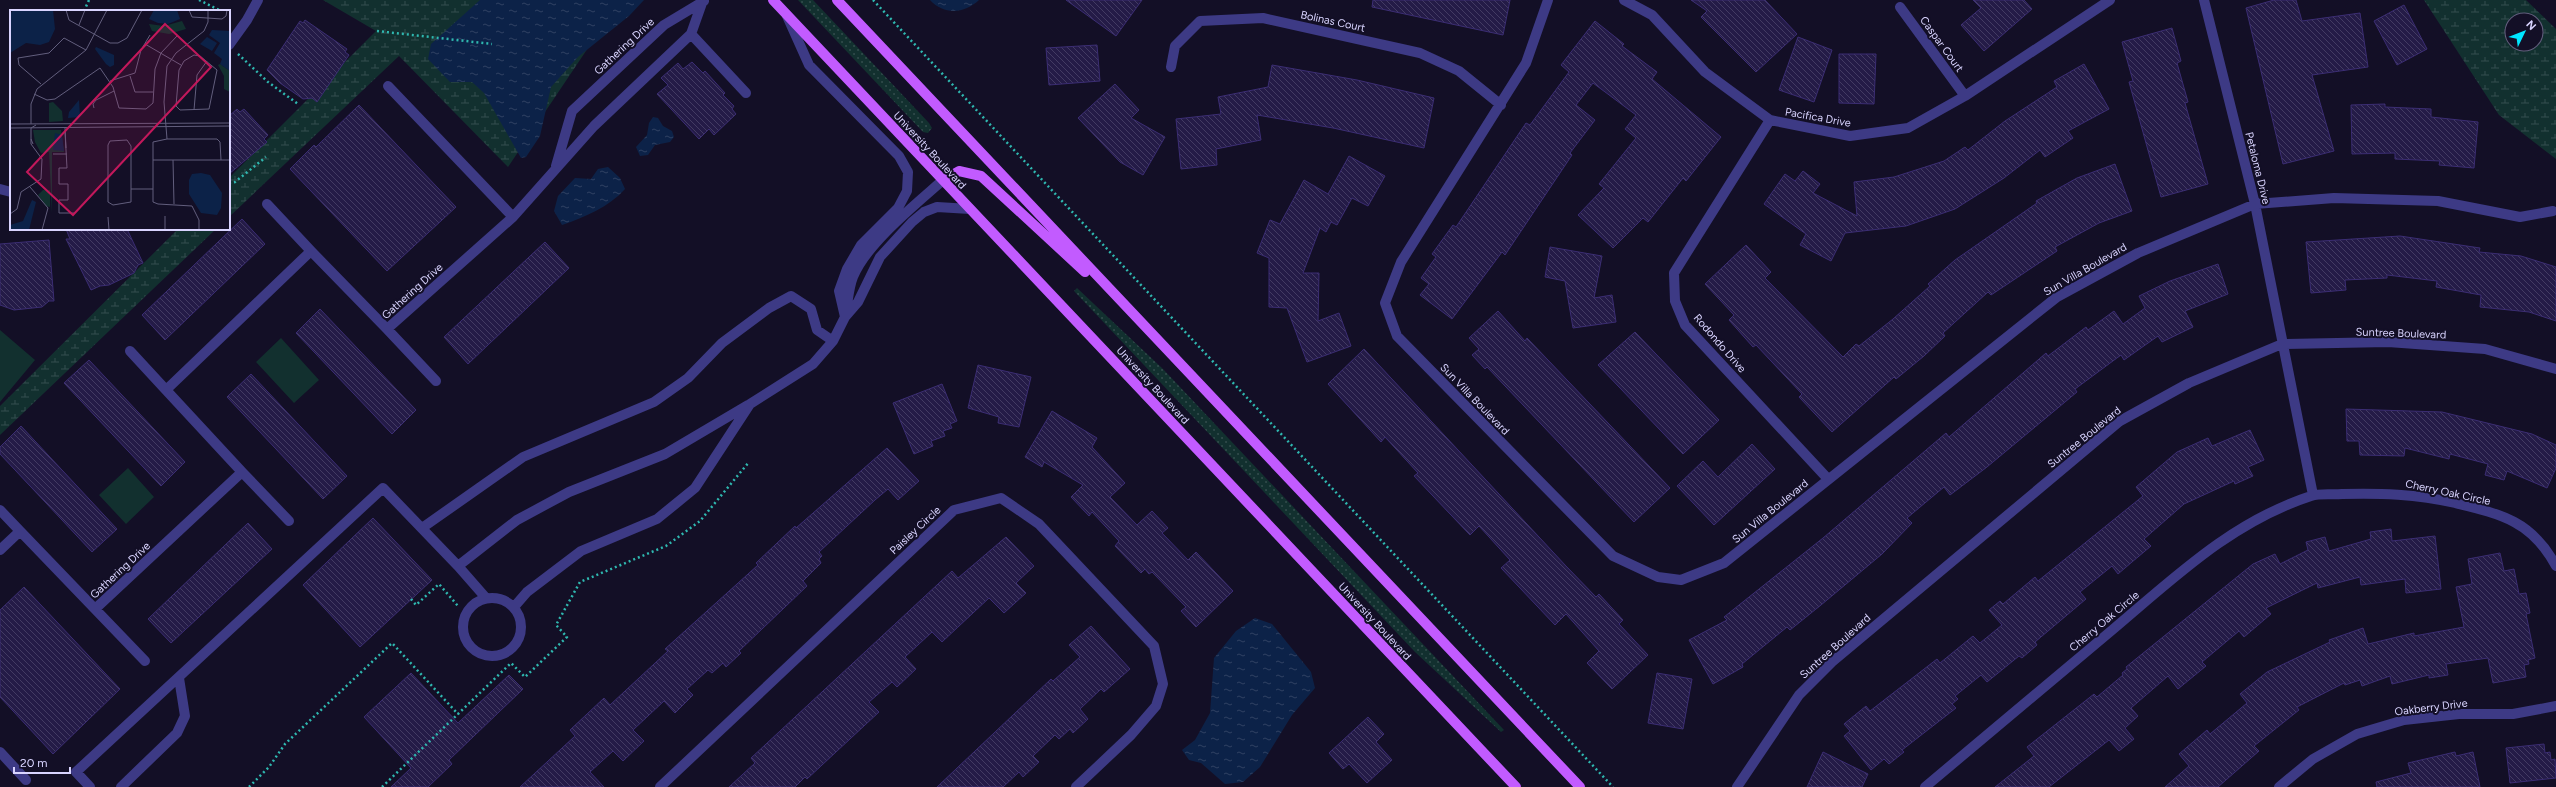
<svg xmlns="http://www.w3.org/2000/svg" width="2556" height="787" font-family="Figtree,sans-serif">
  <defs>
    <pattern id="grass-dots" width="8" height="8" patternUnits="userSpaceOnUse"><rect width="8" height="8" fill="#12302f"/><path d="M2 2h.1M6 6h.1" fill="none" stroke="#344d4e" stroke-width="1.8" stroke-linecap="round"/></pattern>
    <pattern id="wetland-marsh" width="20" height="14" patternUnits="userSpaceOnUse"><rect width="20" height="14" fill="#12302f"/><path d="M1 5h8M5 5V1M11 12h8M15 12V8" fill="none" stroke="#344d4e"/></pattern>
    <pattern id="water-ripples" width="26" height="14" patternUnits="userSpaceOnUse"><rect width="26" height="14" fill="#0c2248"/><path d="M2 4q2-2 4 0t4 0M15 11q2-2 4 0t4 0" fill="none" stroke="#2f4163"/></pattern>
    <pattern id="building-back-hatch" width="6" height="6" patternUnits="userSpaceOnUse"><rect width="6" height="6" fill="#241b47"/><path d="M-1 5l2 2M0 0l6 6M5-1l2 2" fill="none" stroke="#433b63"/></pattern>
  </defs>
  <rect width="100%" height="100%" fill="#130f26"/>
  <!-- grass -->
  <path fill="url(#grass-dots)" d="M 798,0 L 813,0 L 929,123 L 932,128 L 928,133 L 923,132 Z
    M 1077,288 L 1163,369 L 1504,730 L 1501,732 L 1415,652 L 1074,291 Z"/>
  <!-- wetland -->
  <path fill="url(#wetland-marsh)" fill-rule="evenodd" d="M 323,0 L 630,0 L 592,42 L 508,167 L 399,56 L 229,217 L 229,178 L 376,31 Z
    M 2424,0 L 2526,0 L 2556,29 L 2556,159 L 2499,115 ZM 2512,20 L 2536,20 L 2536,44 L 2512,44 Z
    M 178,229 L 216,229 L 0,435 L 0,406 Z"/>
  <!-- park -->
  <path fill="#12302f" d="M 0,330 L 35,360 L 0,402 Z
    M 281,338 L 319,380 L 294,403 L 256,362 Z
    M 128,468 L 154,497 L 126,524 L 99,495 Z"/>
  <!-- water -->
  <path fill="url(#water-ripples)" d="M 480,0 L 644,0 L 629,16 L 578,57 L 551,87 L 540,136 L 526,157 L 521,158 L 484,93 L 472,82 L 450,82 L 428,59 L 431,44 Z
    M 930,0 L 979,0 C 965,13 945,16 930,0 Z
    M 653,117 L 658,118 L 663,126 L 672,131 L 674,137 L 670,142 L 655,145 L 648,155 L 640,156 L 636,147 L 647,135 L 649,123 Z
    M 608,167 L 620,178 L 625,189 C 609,207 585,217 562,225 L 554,211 L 558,196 L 575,178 L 591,179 L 598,169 Z
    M 1255,618 L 1272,624 L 1311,672 L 1315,688 L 1292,715 L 1260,767 L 1243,782 L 1225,784 L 1201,763 L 1189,760 L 1182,750 L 1195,740 L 1210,713 L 1214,658 L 1236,631 Z"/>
  <!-- building -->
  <path fill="url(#building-back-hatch)" stroke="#3b2d73" d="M 1066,0 L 1142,0 L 1116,36 Z
    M 1373,0 L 1510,0 L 1503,35 L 1372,7 Z
    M 1691,0 L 1765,0 L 1797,34 L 1756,72 L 1701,17 L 1707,11 Z
    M 1973,0 L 2024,0 L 2032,9 L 1984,51 L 1961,25 L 1981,8 Z
    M 2274,0 L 2296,0 L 2302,21 L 2360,13 L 2368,67 L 2312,75 L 2334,151 L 2283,164 L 2246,8 Z
    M 2404,5 L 2427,49 L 2397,65 L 2374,21 Z
    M 305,20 L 347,49 L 345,52 L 349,55 L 317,102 L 312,98 L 303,99 L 280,83 L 267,70 L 300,21 L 303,23 Z
    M 1595,21 L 1624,44 L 1622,46 L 1657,72 L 1652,79 L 1721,137 L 1686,181 L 1683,178 L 1648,222 L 1643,218 L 1613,248 L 1578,215 L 1604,188 L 1599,184 L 1636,138 L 1625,129 L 1636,115 L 1593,83 L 1576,105 L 1595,120 L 1570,153 L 1572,155 L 1505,255 L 1502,252 L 1452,319 L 1420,295 L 1429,284 L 1421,278 L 1436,257 L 1432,254 L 1453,225 L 1456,227 L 1526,123 L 1530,125 L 1569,72 L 1561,65 Z
    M 2172,28 L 2181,61 L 2177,63 L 2188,102 L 2185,103 L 2208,184 L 2161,197 L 2129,82 L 2133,81 L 2122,42 Z
    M 1798,37 L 1832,50 L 1814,102 L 1779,90 Z
    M 1097,45 L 1100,81 L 1049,85 L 1046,48 Z
    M 1839,54 L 1876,54 L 1874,104 L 1839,103 Z
    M 692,62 L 703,73 L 705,71 L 725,93 L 723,95 L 734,106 L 732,109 L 736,114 L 714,135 L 709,129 L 699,139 L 657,94 L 668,85 L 661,78 L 678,63 L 683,69 Z
    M 2084,64 L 2109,109 L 2068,131 L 2073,138 L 2045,157 L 2040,150 L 2004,178 L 1955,209 L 1906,226 L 1845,233 L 1831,261 L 1800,245 L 1806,234 L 1764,204 L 1785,174 L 1795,181 L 1803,171 L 1820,184 L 1813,193 L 1857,216 L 1854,182 L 1894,177 L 1944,161 L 1965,147 L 1968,150 L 2005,121 L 2057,87 L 2054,81 Z
    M 1272,65 L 1357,80 L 1434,98 L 1424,148 L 1333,128 L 1257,115 L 1261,140 L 1216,149 L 1217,165 L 1181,169 L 1176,119 L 1221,114 L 1218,97 L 1268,87 Z
    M 1115,84 L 1139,110 L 1131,118 L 1165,137 L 1143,175 L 1120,162 L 1078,118 Z
    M 2385,104 L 2385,107 L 2431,109 L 2431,117 L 2478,122 L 2474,168 L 2439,165 L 2440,161 L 2395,159 L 2395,153 L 2352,154 L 2351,105 Z
    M 359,105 L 456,207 L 387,271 L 290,169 L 314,145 L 316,147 Z
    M 237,109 L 240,112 L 244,109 L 268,135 L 264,139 L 267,142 L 229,174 L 229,116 Z
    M 1349,156 L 1385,176 L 1368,206 L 1352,198 L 1337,225 L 1331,222 L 1326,232 L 1320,228 L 1303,273 L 1319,273 L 1318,321 L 1339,313 L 1351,346 L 1307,362 L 1287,308 L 1269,307 L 1269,258 L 1257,253 L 1270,220 L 1280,224 L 1304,180 L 1328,194 Z
    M 2115,164 L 2132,211 L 2099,223 L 2055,247 L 2057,251 L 1991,295 L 1988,292 L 1943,333 L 1945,336 L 1924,356 L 1896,379 L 1894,377 L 1832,432 L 1799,397 L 1802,394 L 1756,345 L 1753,347 L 1729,320 L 1734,315 L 1705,284 L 1746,245 L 1771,272 L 1765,278 L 1843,357 L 1856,344 L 1859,346 L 1893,319 L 1930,286 L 1928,284 L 1955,260 L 2037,203 L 2036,201 L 2077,178 Z
    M 242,219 L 265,244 L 165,340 L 142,315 Z
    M 66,229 L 127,229 L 143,263 L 138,265 L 134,273 L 109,285 L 100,286 L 91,290 L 66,239 L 70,239 Z
    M 2400,236 L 2480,248 L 2479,252 L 2521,256 L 2556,267 L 2556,321 L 2529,312 L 2480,307 L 2481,295 L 2436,287 L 2437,281 L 2387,275 L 2387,278 L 2345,280 L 2346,290 L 2311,293 L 2306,242 Z
    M 49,240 L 54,301 L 49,301 L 42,307 L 14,310 L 0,305 L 0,244 Z
    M 545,242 L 569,268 L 468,364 L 444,337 Z
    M 1550,247 L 1602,256 L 1594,298 L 1612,295 L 1616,322 L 1573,328 L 1565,281 L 1545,277 Z
    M 2218,264 L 2228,294 L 2185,311 L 2193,327 L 2162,342 L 2158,336 L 2124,360 L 2121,355 L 2075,389 L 2077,392 L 1987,467 L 1950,495 L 1944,487 L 1907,518 L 1912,523 L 1882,554 L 1821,605 L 1790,630 L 1787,627 L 1742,664 L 1743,667 L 1713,684 L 1689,640 L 1727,620 L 1724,617 L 1823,538 L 1946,433 L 1949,437 L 2046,353 L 2048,356 L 2086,327 L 2088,330 L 2114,311 L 2123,324 L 2145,308 L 2139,296 L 2170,281 Z
    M 320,309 L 416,410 L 392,434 L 296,333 Z
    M 1498,311 L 1525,341 L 1527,338 L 1670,488 L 1634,522 L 1487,367 L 1485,369 L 1472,355 L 1479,349 L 1469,338 Z
    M 1635,332 L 1719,420 L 1683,454 L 1598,365 Z
    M 1364,349 L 1566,566 L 1596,597 L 1599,594 L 1623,620 L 1619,624 L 1648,655 L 1612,689 L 1587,663 L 1599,651 L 1566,614 L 1555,625 L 1501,568 L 1510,560 L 1479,526 L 1470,535 L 1414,476 L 1418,473 L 1385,437 L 1381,442 L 1328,384 Z
    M 89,360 L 185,462 L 161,486 L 64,383 Z
    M 978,365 L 1031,377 L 1019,427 L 998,423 L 999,417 L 968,408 Z
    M 251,374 L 347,476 L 323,499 L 227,397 Z
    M 942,384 L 957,421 L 950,424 L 952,428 L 943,431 L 945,436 L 931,441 L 933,446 L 914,454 L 893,403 Z
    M 2346,409 L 2442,412 L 2532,434 L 2556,445 L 2556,468 L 2547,488 L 2507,471 L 2504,480 L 2485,475 L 2488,464 L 2450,454 L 2449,459 L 2405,448 L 2404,456 L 2360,455 L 2359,441 L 2347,441 Z
    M 1052,411 L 1097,438 L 1092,447 L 1125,483 L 1110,497 L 1137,525 L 1152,511 L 1168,528 L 1162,533 L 1188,560 L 1196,552 L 1233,591 L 1196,627 L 1181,611 L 1186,607 L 1152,572 L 1149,574 L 1145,569 L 1141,573 L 1115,546 L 1119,541 L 1092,512 L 1089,516 L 1071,497 L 1083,485 L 1044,462 L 1042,467 L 1025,457 Z
    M 21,426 L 117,529 L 92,552 L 0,454 L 0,447 Z
    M 2250,430 L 2264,460 L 2248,467 L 2253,476 L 2235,484 L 2234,481 L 2184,504 L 2144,539 L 2151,546 L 2132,562 L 2118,574 L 2112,566 L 2080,592 L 2086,599 L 2035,642 L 2037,645 L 2022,658 L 2019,656 L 1987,682 L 1981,675 L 1955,696 L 1958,699 L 1952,704 L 1956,708 L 1902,750 L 1904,752 L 1889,764 L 1884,759 L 1871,770 L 1844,736 L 1850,731 L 1844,724 L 1866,706 L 1870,711 L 1937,659 L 1940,663 L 1973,636 L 1980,643 L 2002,625 L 1989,610 L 2000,601 L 2003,604 L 2035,577 L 2038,581 L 2143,496 L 2136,487 L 2177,452 L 2208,438 L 2212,446 Z
    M 1752,444 L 1775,469 L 1714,525 L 1677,486 L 1703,461 L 1718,477 Z
    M 887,448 L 919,481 L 898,500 L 888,489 L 875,500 L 819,552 L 822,556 L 819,559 L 821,563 L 803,581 L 807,586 L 739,651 L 741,653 L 726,667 L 723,663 L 712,673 L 708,670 L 687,689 L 693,695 L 675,713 L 664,701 L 633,730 L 644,741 L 623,761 L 613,751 L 590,772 L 604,787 L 520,787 L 575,736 L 570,730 L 604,698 L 610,705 L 668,651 L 665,649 L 758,565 L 756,563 L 795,526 L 796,528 Z
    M 373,518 L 432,580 L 360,647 L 303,585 Z
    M 248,523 L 272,549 L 171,643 L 148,619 Z
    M 2391,529 L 2392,541 L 2435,536 L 2441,589 L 2406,593 L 2405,579 L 2361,585 L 2360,577 L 2318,588 L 2317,583 L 2266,608 L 2271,614 L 2244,637 L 2239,631 L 2202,662 L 2206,666 L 2178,689 L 2168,676 L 2131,708 L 2138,716 L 2125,728 L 2134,739 L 2119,751 L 2109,740 L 2049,787 L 1995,787 L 2034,756 L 2027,747 L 2094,694 L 2097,697 L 2123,675 L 2122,673 L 2127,669 L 2126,667 L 2253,564 L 2275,554 L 2280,564 L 2308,550 L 2306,542 L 2325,537 L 2329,551 L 2371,539 L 2370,532 Z
    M 1006,537 L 1034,566 L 1016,583 L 1026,593 L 1004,613 L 989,598 L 942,642 L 932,632 L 905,657 L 916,669 L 897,687 L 892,682 L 869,702 L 879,712 L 807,779 L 805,777 L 795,787 L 729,787 L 755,763 L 751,758 L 952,571 L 958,578 Z
    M 2500,553 L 2504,571 L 2514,569 L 2519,594 L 2526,593 L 2530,613 L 2526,614 L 2535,658 L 2528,660 L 2529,664 L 2524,665 L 2526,677 L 2493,683 L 2488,658 L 2446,664 L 2448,675 L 2429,678 L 2429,675 L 2392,684 L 2390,676 L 2362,686 L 2360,680 L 2345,685 L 2344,683 L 2297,707 L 2299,710 L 2254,746 L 2259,751 L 2218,787 L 2165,787 L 2189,766 L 2179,754 L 2207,730 L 2210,734 L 2247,703 L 2240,694 L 2267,672 L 2330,642 L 2329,640 L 2363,628 L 2368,644 L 2414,633 L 2414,636 L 2464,627 L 2456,587 L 2472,584 L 2468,559 Z
    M 24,587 L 120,689 L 53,754 L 0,697 L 0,610 Z
    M 1091,626 L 1130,669 L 1104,692 L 1101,689 L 1080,709 L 1088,719 L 1073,733 L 1070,729 L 1059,739 L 1055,735 L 1033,756 L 1039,762 L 1023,777 L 1019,772 L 1003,787 L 937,787 L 1051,679 L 1053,681 L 1080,657 L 1069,645 Z
    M 411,673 L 458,723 L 509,675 L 523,689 L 449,760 L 452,764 L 428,787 L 391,787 L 411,768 L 364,717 Z
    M 1657,673 L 1692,679 L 1683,729 L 1648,723 Z
    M 1368,717 L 1384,734 L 1376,742 L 1392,760 L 1367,783 L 1349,764 L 1343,769 L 1329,753 Z
    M 2544,744 L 2545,753 L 2550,752 L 2551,760 L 2555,759 L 2556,778 L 2510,783 L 2506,748 Z
    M 1823,752 L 1868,774 L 1862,787 L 1807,787 Z
    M 2455,752 L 2456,756 L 2473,752 L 2480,787 L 2377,787 L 2376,782 L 2411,773 L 2408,763 Z"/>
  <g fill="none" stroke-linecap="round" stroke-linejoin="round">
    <!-- path -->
    <path stroke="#2fb8b0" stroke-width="2.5" stroke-dasharray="2 3" stroke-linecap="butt" d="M 199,0 L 221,11
      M 873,0 L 1613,787
      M 84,11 L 89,0
      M 377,31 L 492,44
      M 238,54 L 268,82 L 298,104
      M 229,183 L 235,182 L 266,157
      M 411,599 L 416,605 L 439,584 L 458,606
      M 249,787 L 269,767 L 285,744 L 392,643 L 458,714
      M 382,787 L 511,663 L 525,677 L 567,637 L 556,625 L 580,582 L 666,546 L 700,521 L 749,462"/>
    <!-- minor -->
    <path stroke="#3d3a85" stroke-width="10" d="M 1548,0 L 1526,63 L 1401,262 L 1385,303 L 1397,336 L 1613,556 L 1658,577 L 1681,580 L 1724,563 L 2057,297 L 2138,253 L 2255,204 L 2334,198 L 2438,201 L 2520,217 L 2553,211
      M 1624,0 L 1652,15 L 1705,72 L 1770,120 L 1850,136 L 1908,128 L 1965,96 L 2110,0
      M 2204,0 L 2255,204 L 2313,495
      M 1900,7 L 1965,96
      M 787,16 L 809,65 L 899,156 L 908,172 L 907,191 L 898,208 L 861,245 L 847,269 L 839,291 L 845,317
      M 691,34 L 746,93
      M 229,45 L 247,20 L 258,0
      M 1171,67 L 1175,46 L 1200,21 L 1263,18 L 1420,53 L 1459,71 L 1501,105
      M 388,86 L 513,217
      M 1770,120 L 1674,273 L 1675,301 L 1685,325 L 1828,479
      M 556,166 L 572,111 L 664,25 L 704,1
      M 0,189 L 11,192
      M 267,204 L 311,251
      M 846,311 C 848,300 849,287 853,277 C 866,244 916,204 943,180
      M 387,329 L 436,381
      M 130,351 L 166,390
      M 242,472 L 289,521
      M 0,510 L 20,531
      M 422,528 L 523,457 L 654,402 L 688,378 L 722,343 L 769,308 L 791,296 L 811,309 L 817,330 L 833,341
      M 0,550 L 20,531 L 95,609 L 242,472 L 166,390 L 311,251 L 387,329 L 513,217 L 594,126 L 691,34 L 702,3
      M 458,566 L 517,520 L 569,492 L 665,454 L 748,405
      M463 627a29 29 0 1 1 58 0a29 29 0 1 1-58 0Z
      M 514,607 L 527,592 L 581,551 L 657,519 L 695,488 L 750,404 L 813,364 L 833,341 L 845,317 L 858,302 L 880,257 L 912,222 L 924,212 L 937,207 L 970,209
      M 95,609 L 145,661
      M 0,752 L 26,780
      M 90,787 L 76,772 L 383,488 L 458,566 L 486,598
      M 121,787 L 177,733 L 185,716 L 179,678
      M 660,787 L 954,510 L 1001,498 L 1039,524 L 1154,646 L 1163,684 L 1156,706 L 1131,735 L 1076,787
      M 1737,787 L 1799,695 L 1832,662 L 2120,421 L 2189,383 L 2282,344 L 2388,342 L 2485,349 L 2556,369
      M 1925,787 C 1987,735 2049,683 2111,631 C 2174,578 2231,522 2311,496 C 2320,493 2332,495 2342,494 C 2380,493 2416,494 2455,503 C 2501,514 2532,521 2556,566
      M 2279,787 L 2313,759 L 2357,734 L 2404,720 L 2459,714 L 2513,714 L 2556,706"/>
    <!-- major -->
    <path stroke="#c25bff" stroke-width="10" d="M 773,0 L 1516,787
      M 837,0 L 1580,787
      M 943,180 L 959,171 L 981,176 L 1085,272"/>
  </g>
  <g text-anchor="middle" stroke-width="4" stroke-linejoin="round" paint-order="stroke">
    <!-- street labels -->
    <g font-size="11" fill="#d9d4ff" stroke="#130f26">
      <text transform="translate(1333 21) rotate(12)" y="4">Bolinas Court</text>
      <text transform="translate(1942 44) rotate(54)" y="4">Caspar Court</text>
      <text transform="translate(624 46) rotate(-43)" y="4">Gathering Drive</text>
      <text transform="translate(1818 117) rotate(10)" y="4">Pacifica Drive</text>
      <text transform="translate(930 150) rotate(47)" y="4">University Boulevard</text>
      <text transform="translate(2258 168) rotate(76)" y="4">Petaloma Drive</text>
      <text transform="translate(2085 269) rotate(-30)" y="4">Sun Villa Boulevard</text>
      <text transform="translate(412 291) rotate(-42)" y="4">Gathering Drive</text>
      <text transform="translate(2401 333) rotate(2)" y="4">Suntree Boulevard</text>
      <text transform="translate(1720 343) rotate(49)" y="4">Rodondo Drive</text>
      <text transform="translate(1153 385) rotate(47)" y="4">University Boulevard</text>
      <text transform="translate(1475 399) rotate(46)" y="4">Sun Villa Boulevard</text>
      <text transform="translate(2084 437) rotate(-39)" y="4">Suntree Boulevard</text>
      <text transform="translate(2448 492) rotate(12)" y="4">Cherry Oak Circle</text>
      <text transform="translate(1770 511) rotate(-39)" y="4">Sun Villa Boulevard</text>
      <text transform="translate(915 530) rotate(-43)" y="4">Paisley Circle</text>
      <text transform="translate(120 570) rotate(-43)" y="4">Gathering Drive</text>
      <text transform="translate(1375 621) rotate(47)" y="4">University Boulevard</text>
      <text transform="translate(2104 621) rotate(-40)" y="4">Cherry Oak Circle</text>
      <text transform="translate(1835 646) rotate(-42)" y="4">Suntree Boulevard</text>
      <text transform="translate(2431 707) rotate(-7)" y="4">Oakberry Drive</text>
    </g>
  </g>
  <!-- overview -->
  <g transform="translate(10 10)">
    <rect width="220" height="220" fill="#130f26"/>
    <path d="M 172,11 L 176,19 L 159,24 L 142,21 L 139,14 L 154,16 ZM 210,54 L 220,61 L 220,82 L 214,79 L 214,66 L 208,55 ZM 23,120 L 51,120 L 54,142 L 42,142 L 42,204 L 39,142 L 31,143 L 25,132 Z" fill="#12302f"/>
    <path d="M 43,92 L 52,101 L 53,111 L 39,112 L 39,93 ZM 33,180 L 40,180 L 40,197 L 36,196 L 28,185 Z" fill="#12302f"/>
    <path d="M 3,0 L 43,0 L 45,19 L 39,32 L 30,35 L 16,33 L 0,43 L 0,4 ZM 144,0 L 167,0 L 170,9 L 158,14 L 148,13 L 139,9 ZM 202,20 L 220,21 L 220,61 L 210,54 L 212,49 L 204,43 L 210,33 L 199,25 ZM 197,27 L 207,33 L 202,41 L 190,34 ZM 86,37 L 104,45 L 104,55 L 100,57 L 96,54 L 85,39 ZM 69,90 L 70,107 L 58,108 L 59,102 ZM 45,123 L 52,125 L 54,141 L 43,140 ZM 191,163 L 200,165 L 212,183 L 211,198 L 207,205 L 191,203 L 179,184 L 179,170 L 182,164 ZM 22,190 L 26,192 L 19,220 L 0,220 L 0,215 L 13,211 Z" fill="#0c2248"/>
    <path fill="none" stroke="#625e7d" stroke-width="1" d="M 56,0 L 59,10 L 100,33 L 108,33 L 117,28 L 132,0M 179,0 L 182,7 L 212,9 L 216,6 L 217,0M 69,15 L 75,0M 135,34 L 171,55M 184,45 L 190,46 L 207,60 L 199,99 L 170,100 L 166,96 L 169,60 L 174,51 ZM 120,66 L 125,82 L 143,82M 100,71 L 125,63 L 131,40 L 140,25M 31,74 L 9,55 L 8,48 L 39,43 L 54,28 L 76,40M 24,84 L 37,90 L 45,89 L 90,58 L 103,77 L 109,98 L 136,99 L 143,93 L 145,59 L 151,43 L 167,26M 84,98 L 83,94 L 86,90 L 104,81M 184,100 L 187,65 L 197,51M 0,114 L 220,113M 21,114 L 21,94 L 27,79 L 76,40 L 97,0M 0,118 L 220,116M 55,118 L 56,138M 55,122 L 57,158 L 49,158 L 49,174 L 58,174 L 58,190 L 49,190 L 49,203 L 64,203M 21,129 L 21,118 L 26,115M 157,129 L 154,92 L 157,56 L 166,43 L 194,21 L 198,12 L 198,0M 117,130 L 121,136 L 121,192 L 103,195 L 98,192 L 98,135 L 100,131 ZM 43,144 L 57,144M 143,150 L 220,150M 163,150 L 164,194M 20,177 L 38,198 L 32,220M 121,179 L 143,179M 0,204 L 7,199 L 11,182 L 31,169 L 32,149 L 21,134 L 21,129 L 23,134M 98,207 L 99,220M 155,220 L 155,206M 189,220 L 189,210 L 182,196 L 148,194 L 143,192 L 143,132 L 157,129 L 207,129 L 210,132 L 211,150"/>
    <path fill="#c2185b" fill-opacity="0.15" stroke="#c2185b" stroke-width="2" d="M 155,14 L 201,57 L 63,205 L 17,162 Z"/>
    <rect width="220" height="220" fill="none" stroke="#d9d4ff" stroke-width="2"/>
  </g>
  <!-- north arrow -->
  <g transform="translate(2524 32) rotate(47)"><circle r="19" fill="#130f26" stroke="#625e7d"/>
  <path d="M0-3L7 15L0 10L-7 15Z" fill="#00e5ff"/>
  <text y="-6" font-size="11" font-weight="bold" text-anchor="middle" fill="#d9d4ff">N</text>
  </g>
  <!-- scale -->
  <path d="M14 767v6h56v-6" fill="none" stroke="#d9d4ff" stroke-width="2"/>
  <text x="20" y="767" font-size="12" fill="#d9d4ff" stroke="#130f26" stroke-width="3" paint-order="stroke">20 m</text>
</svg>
